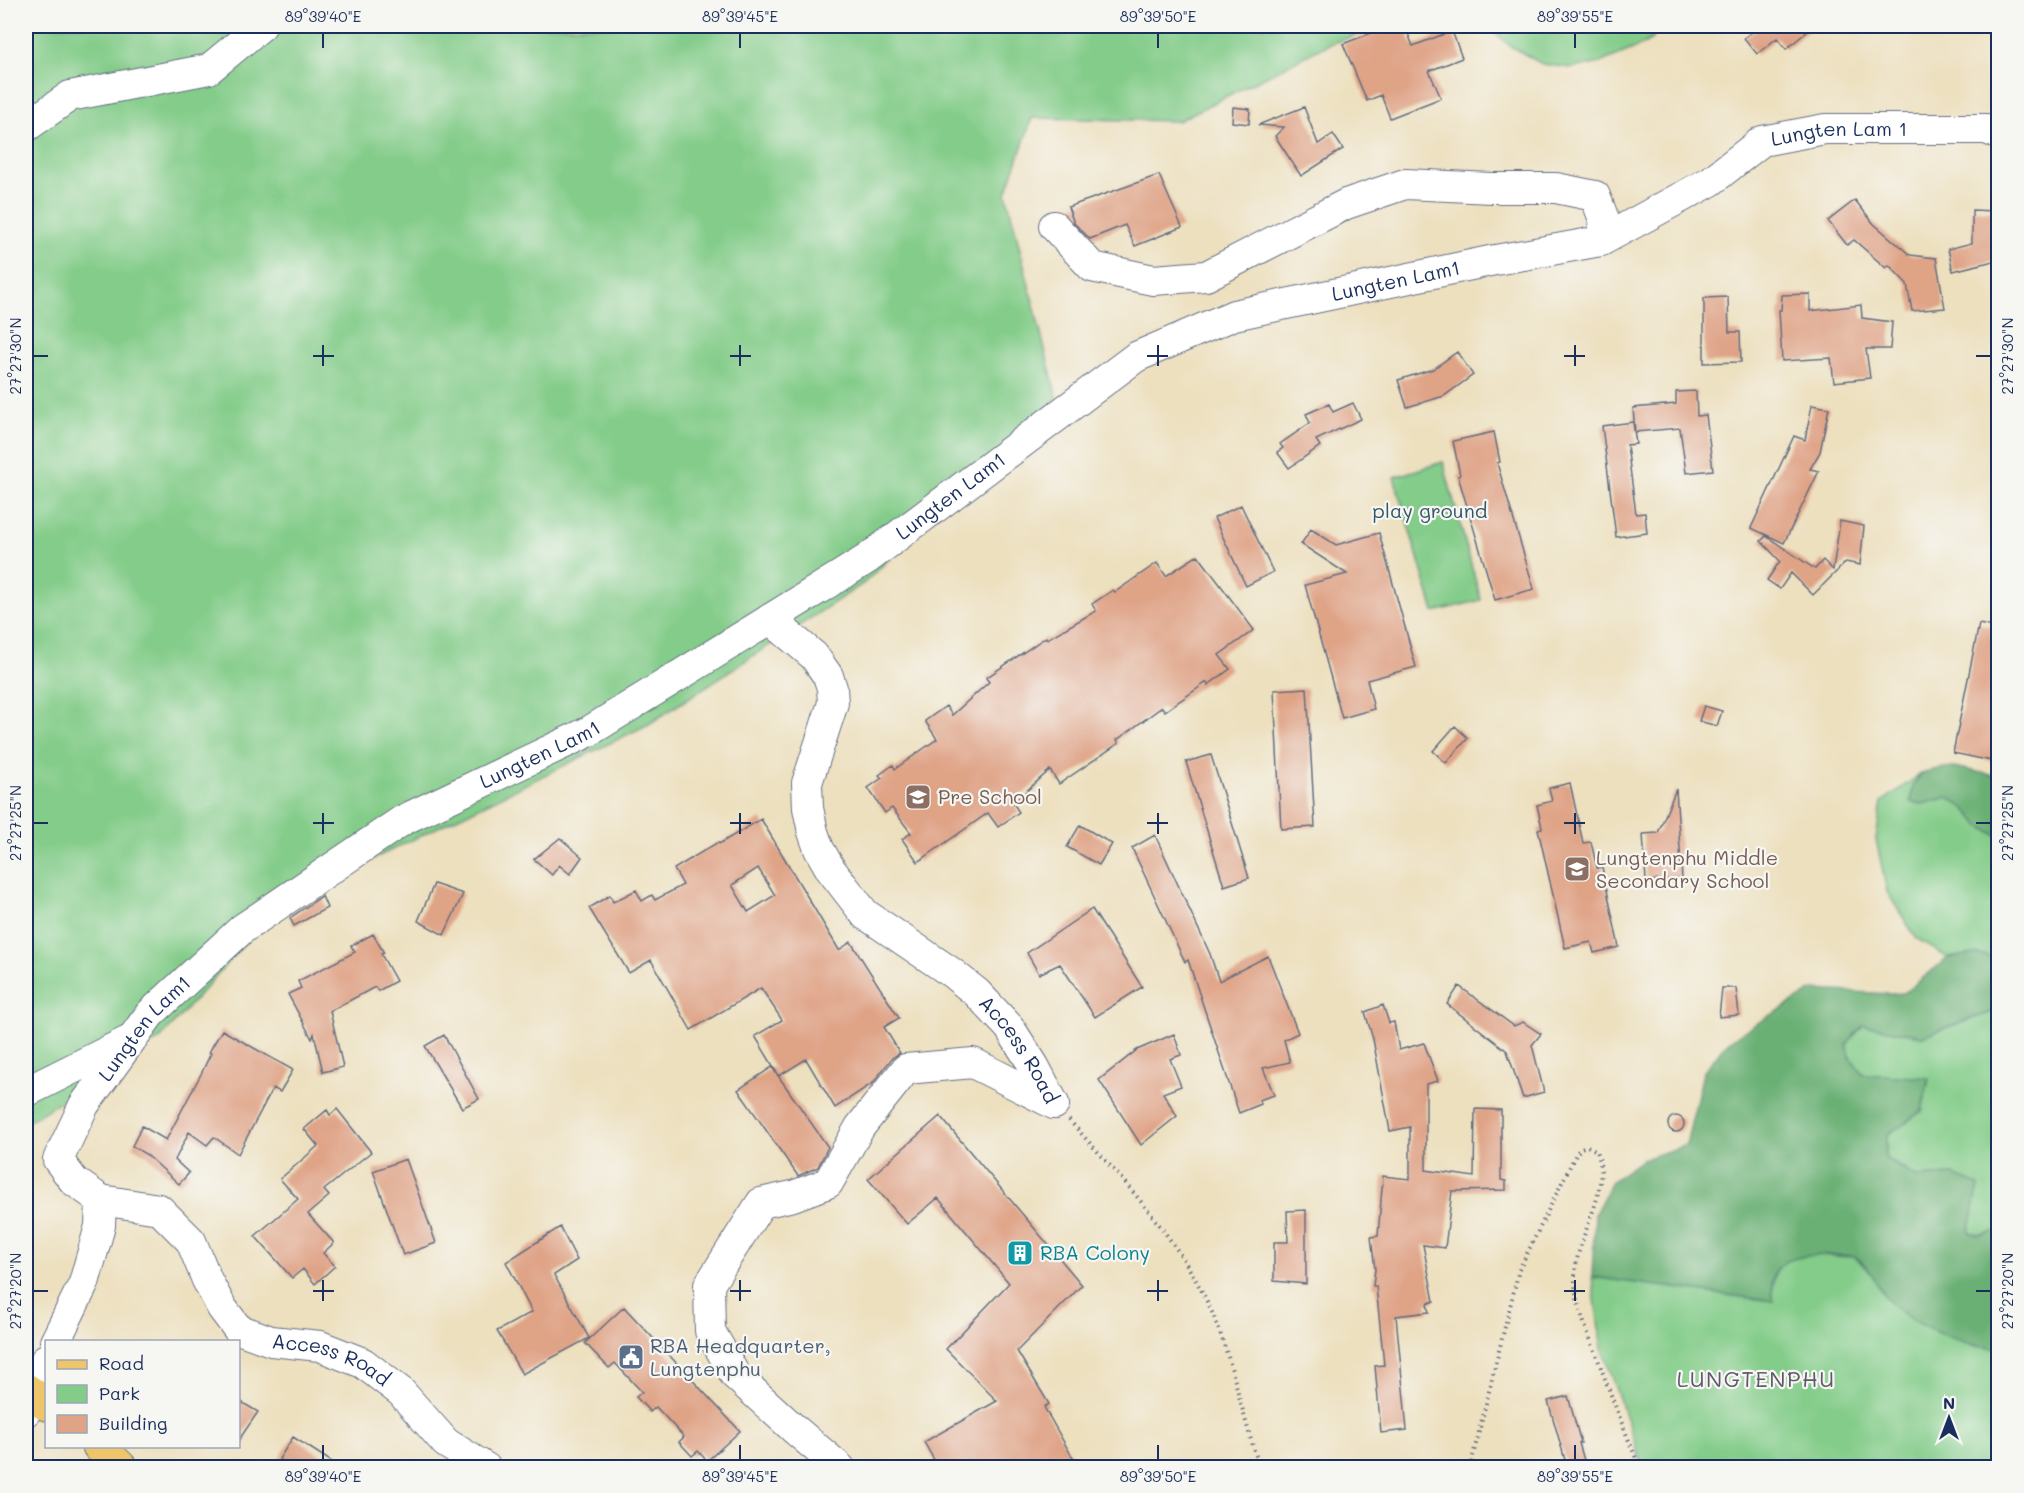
<svg xmlns="http://www.w3.org/2000/svg" width="2024" height="1493" font-family="Mali,sans-serif">
  <rect width="100%" height="100%" fill="#f6f6f2"/>
  <filter id="ink" filterUnits="userSpaceOnUse"><feTurbulence type="fractalNoise" baseFrequency=".0167" numOctaves="2"/><feDisplacementMap in="SourceGraphic" scale="12" xChannelSelector="R" yChannelSelector="G"/><feConvolveMatrix kernelMatrix="1 2 1 2 8 2 1 2 1" color-interpolation-filters="sRGB"/></filter>
  <filter id="wash" filterUnits="userSpaceOnUse"><feTurbulence type="fractalNoise" baseFrequency=".008" numOctaves="4" result="noise"/><feDisplacementMap in="SourceGraphic" scale="24" xChannelSelector="R" yChannelSelector="G"/><feGaussianBlur stdDeviation="1.35" result="paint"/><feColorMatrix in="noise" values="0 0 0 0 0 0 0 0 0 0 0 0 0 0 0 0 0 1.4 0 .05"/><feComposite in="paint" operator="in"/></filter>
  <g filter="url(#wash)">
    <rect width="100%" height="100%" fill="#ede0bf"/>
    <!-- green -->
    <path fill="#83cc89" stroke="#4f7e74" stroke-width="1.5" d="M 26,26 L 1386,26 L 1329,44 L 1178,121 L 1032,118 L 1006,193 L 1057,398 L 864,583 L 649,724 L 334,878 L 260,926 L 160,1039 L 26,1123 Z
      M 1490,26 L 1663,26 L 1652,39 L 1640,46 L 1597,64 L 1571,68 L 1542,64 L 1510,46 L 1492,30 Z
      M 1443,462 L 1481,600 L 1434,612 L 1394,477 Z
      M 1922,773 L 1916,781 L 1922,804 L 1948,797 L 1966,809 L 1980,826 L 1998,836 L 1998,957 L 1975,954 L 1948,958 L 1916,938 L 1887,892 L 1876,839 L 1882,802 Z
      M 1998,1004 L 1998,1231 L 1980,1235 L 1969,1233 L 1954,1175 L 1916,1177 L 1885,1158 L 1887,1135 L 1922,1111 L 1929,1078 L 1863,1074 L 1850,1057 L 1847,1044 L 1863,1025 L 1922,1036 L 1996,1011 Z
      M 1810,1255 L 1855,1257 L 1874,1276 L 1886,1298 L 1898,1309 L 1938,1333 L 1963,1340 L 1975,1346 L 1998,1349 L 1998,1467 L 1643,1467 L 1602,1350 L 1592,1277 L 1773,1301 C 1773,1268 1775,1261 1810,1255 Z"/>
    <!-- forest -->
    <path fill="#6ab075" stroke="#42706a" stroke-width="1.5" d="M 1954,767 L 1996,776 L 1998,767 L 1998,836 L 1980,826 L 1966,809 L 1948,797 L 1922,804 L 1911,802 C 1911,772 1929,769 1954,767 Z
      M 1975,954 L 1998,957 L 1998,1004 L 1996,1010 L 1922,1036 L 1863,1025 L 1847,1044 L 1850,1057 L 1863,1074 L 1929,1078 L 1922,1111 L 1887,1135 L 1885,1158 L 1916,1177 L 1954,1175 L 1979,1185 L 1969,1233 L 1980,1235 L 1998,1231 L 1998,1349 C 1963,1345 1913,1327 1888,1300 C 1875,1286 1872,1265 1854,1257 C 1846,1254 1835,1255 1827,1255 C 1806,1255 1775,1256 1772,1283 C 1771,1288 1773,1295 1774,1301 L 1592,1277 L 1595,1214 L 1612,1181 L 1642,1160 L 1686,1145 L 1703,1073 L 1723,1047 L 1739,1034 L 1813,990 L 1890,994 L 1904,993 L 1948,958 Z"/>
    <g id="blocks">
      <!-- building -->
      <path fill="#dfa386" fill-rule="evenodd" d="M 1389,26 L 1405,26 L 1413,46 L 1452,31 L 1462,58 L 1429,71 L 1441,98 L 1390,118 L 1381,95 L 1367,101 L 1343,44 Z
        M 1760,26 L 1814,26 L 1786,49 L 1777,38 L 1757,54 L 1744,38 Z
        M 1233,107 L 1250,109 L 1249,124 L 1232,122 Z
        M 1304,107 L 1318,144 L 1333,134 L 1343,149 L 1301,176 L 1275,136 L 1284,127 L 1258,125 Z
        M 1159,175 L 1182,227 L 1135,246 L 1125,225 L 1090,239 L 1074,223 L 1068,207 Z
        M 1855,200 L 1874,224 L 1910,255 L 1936,258 L 1945,308 L 1912,311 L 1907,284 L 1889,265 L 1886,268 L 1854,240 L 1847,245 L 1828,221 Z
        M 1972,210 L 1994,211 L 1994,240 L 1998,240 L 1998,260 L 1953,271 L 1948,249 L 1972,243 Z
        M 1810,294 L 1810,311 L 1861,305 L 1862,318 L 1892,322 L 1890,349 L 1866,349 L 1870,378 L 1834,382 L 1831,358 L 1782,361 L 1779,310 L 1781,310 L 1782,295 Z
        M 1728,297 L 1729,332 L 1740,332 L 1741,362 L 1704,363 L 1704,298 Z
        M 1457,352 L 1473,375 L 1444,396 L 1407,407 L 1398,380 L 1433,369 Z
        M 1696,391 L 1697,416 L 1706,415 L 1713,470 L 1686,473 L 1680,428 L 1635,432 L 1633,408 L 1676,404 L 1676,392 Z
        M 1353,403 L 1361,419 L 1316,440 L 1320,446 L 1289,468 L 1277,452 L 1283,448 L 1280,444 L 1310,423 L 1306,414 L 1329,404 L 1333,412 Z
        M 1812,405 L 1829,408 L 1820,452 L 1810,469 L 1819,471 L 1784,543 L 1751,528 L 1794,436 L 1805,440 Z
        M 1633,422 L 1636,444 L 1627,445 L 1636,514 L 1645,513 L 1647,533 L 1616,537 L 1602,426 Z
        M 1494,432 L 1500,462 L 1497,463 L 1534,589 L 1495,600 L 1458,476 L 1460,475 L 1453,441 Z
        M 1241,505 L 1273,572 L 1246,586 L 1214,518 Z
        M 1840,521 L 1864,526 L 1860,565 L 1846,562 L 1813,595 L 1791,573 L 1780,589 L 1767,580 L 1780,561 L 1761,541 L 1766,536 L 1815,569 L 1823,560 L 1833,570 Z
        M 1311,529 L 1336,545 L 1379,533 L 1416,667 L 1367,680 L 1374,709 L 1342,718 L 1305,585 L 1347,574 L 1301,544 Z
        M 1198,555 L 1254,630 L 1219,655 L 1230,669 L 1208,685 L 1207,682 L 1165,711 L 1162,707 L 1117,740 L 1119,743 L 1059,784 L 1050,770 L 1013,803 L 1019,812 L 998,827 L 988,813 L 918,862 L 902,839 L 911,833 L 892,808 L 885,813 L 868,788 L 882,778 L 879,775 L 893,765 L 895,769 L 937,739 L 925,721 L 946,706 L 952,715 L 989,682 L 986,678 L 1046,637 L 1047,639 L 1096,611 L 1092,604 L 1113,590 L 1115,592 L 1157,563 L 1166,576 Z
        M 1979,624 L 1998,628 L 1998,729 L 1992,761 L 1953,753 Z
        M 1307,688 L 1315,827 L 1281,829 L 1274,690 Z
        M 1704,706 L 1722,711 L 1717,726 L 1699,721 Z
        M 1455,726 L 1468,738 L 1446,763 L 1433,751 Z
        M 1211,755 L 1249,878 L 1224,886 L 1186,762 Z
        M 1570,783 L 1583,843 L 1591,842 L 1597,868 L 1602,867 L 1619,947 L 1594,953 L 1591,942 L 1565,948 L 1538,829 L 1542,828 L 1537,805 L 1552,801 L 1549,788 Z
        M 1676,789 L 1682,879 L 1646,881 L 1643,834 L 1658,833 Z
        M 761,819 L 839,950 L 851,942 L 899,1018 L 884,1027 L 900,1053 L 892,1058 L 873,1083 L 835,1108 L 806,1059 L 779,1076 L 755,1036 L 782,1020 L 761,988 L 691,1030 L 651,960 L 629,973 L 589,908 L 610,895 L 613,902 L 636,890 L 642,901 L 652,895 L 655,900 L 683,885 L 674,869 L 718,842 L 719,844 ZM 758,868 L 775,895 L 748,912 L 732,885 Z
        M 1080,825 L 1112,844 L 1099,865 L 1067,847 Z
        M 1155,835 L 1210,954 L 1219,981 L 1268,956 L 1298,1033 L 1284,1040 L 1290,1062 L 1263,1068 L 1274,1095 L 1259,1100 L 1261,1104 L 1239,1113 L 1188,960 L 1185,962 L 1132,848 Z
        M 560,838 L 582,857 L 570,874 L 559,865 L 552,875 L 534,859 Z
        M 434,884 L 463,894 L 444,935 L 418,921 Z
        M 322,896 L 327,908 L 294,926 L 290,918 Z
        M 1092,909 L 1142,987 L 1095,1017 L 1060,964 L 1039,974 L 1027,953 Z
        M 373,934 L 384,953 L 381,954 L 396,981 L 378,991 L 375,987 L 330,1011 L 343,1067 L 323,1072 L 314,1034 L 312,1039 L 288,994 L 301,988 L 298,981 L 355,952 L 351,946 Z
        M 1459,986 L 1514,1026 L 1523,1022 L 1541,1034 L 1532,1045 L 1544,1092 L 1523,1098 L 1507,1051 L 1447,1004 Z
        M 1722,988 L 1736,988 L 1739,1015 L 1719,1017 Z
        M 1383,1005 L 1389,1023 L 1394,1022 L 1399,1050 L 1424,1043 L 1438,1081 L 1426,1084 L 1426,1170 L 1474,1177 L 1475,1109 L 1501,1110 L 1501,1180 L 1506,1181 L 1506,1190 L 1452,1191 L 1445,1248 L 1423,1245 L 1434,1301 L 1427,1304 L 1429,1312 L 1396,1316 L 1407,1430 L 1381,1433 L 1375,1366 L 1384,1365 L 1376,1286 L 1373,1286 L 1375,1269 L 1371,1237 L 1378,1236 L 1383,1176 L 1410,1179 L 1410,1127 L 1390,1131 L 1373,1039 L 1365,1012 Z
        M 222,1030 L 293,1070 L 280,1092 L 273,1088 L 238,1154 L 214,1137 L 207,1145 L 189,1132 L 175,1160 L 189,1173 L 179,1184 L 147,1155 L 132,1146 L 142,1126 L 166,1140 L 201,1074 L 211,1053 L 209,1052 Z
        M 1174,1034 L 1181,1055 L 1170,1059 L 1181,1086 L 1163,1093 L 1177,1116 L 1141,1145 L 1099,1080 L 1137,1050 Z
        M 444,1035 L 479,1099 L 462,1108 L 425,1046 Z
        M 772,1067 L 828,1147 L 818,1167 L 798,1176 L 738,1090 Z
        M 337,1109 L 371,1152 L 324,1190 L 329,1196 L 308,1214 L 334,1243 L 323,1253 L 335,1266 L 315,1284 L 303,1269 L 292,1278 L 255,1236 L 298,1199 L 280,1179 L 318,1146 L 304,1129 L 327,1110 L 330,1115 Z
        M1668 1124a8 8 0 1 1 16 0a8 8 0 1 1-16 0Z
        M 940,1116 L 1082,1285 L 1017,1351 L 1049,1404 L 1044,1407 L 1078,1467 L 938,1467 L 924,1442 L 997,1401 L 946,1349 L 1009,1283 L 938,1198 L 907,1224 L 868,1179 Z
        M 406,1159 L 436,1243 L 403,1255 L 373,1171 Z
        M 1306,1210 L 1306,1284 L 1274,1281 L 1274,1242 L 1288,1242 L 1287,1211 Z
        M 560,1227 L 577,1260 L 554,1275 L 589,1338 L 522,1374 L 497,1331 L 532,1312 L 506,1262 Z
        M 624,1307 L 740,1431 L 707,1461 L 698,1451 L 692,1456 L 679,1442 L 684,1437 L 656,1407 L 650,1412 L 636,1397 L 642,1392 L 615,1363 L 609,1368 L 585,1343 Z
        M 1568,1396 L 1581,1443 L 1579,1443 L 1586,1467 L 1567,1467 L 1548,1401 Z
        M 238,1400 L 258,1412 L 238,1441 Z
        M 293,1437 L 340,1467 L 293,1467 L 279,1459 Z"/>
    </g>
  </g>
  <g filter="url(#ink)">
    <use href="#blocks" fill-opacity="0" stroke="#646d80" stroke-width="1.5"/>
    <g fill="none" stroke-linecap="round" stroke-linejoin="round">
      <!-- minor casing -->
      <g stroke="#646d80" stroke-width="32">
        <g id="minor">
          <path d="M 26,127 L 70,96 L 209,69 L 261,26"/>
          <path id="s1" d="M 1601,241 L 1711,181 L 1762,141 L 1825,129 L 1986,129 L 1998,134"/>
          <path id="s2" d="M 770,619 L 814,656 L 828,676 L 832,688 L 833,703 L 807,783 L 808,808 L 813,832 L 819,849 L 831,870 L 865,914 L 952,973 L 977,993 L 1009,1027 L 1034,1066 L 1054,1104"/>
          <path d="M 26,1092 L 126,1042"/>
          <path id="s3" d="M 101,1200 L 159,1209 L 191,1241 L 207,1280 L 222,1308 L 238,1329 L 271,1341 L 320,1346 L 363,1363 L 401,1392 L 446,1443 L 486,1468"/>
          <path id="s4" d="M 55,1342 L 84,1283 L 100,1226 L 101,1200 L 74,1181 L 58,1160 L 84,1105 L 150,1014 L 242,929 L 403,820 L 588,732 L 867,559 L 1136,357 L 1234,315 L 1490,261 L 1601,241 L 1605,222 L 1595,196 L 1556,188 L 1492,188 L 1405,184 L 1346,204 L 1206,276 L 1153,280 L 1092,267 L 1054,226"/>
          <path d="M 26,1411 L 30,1393 L 46,1359"/>
          <path d="M 840,1468 L 793,1428 L 735,1375 L 710,1331 L 709,1285 L 761,1203 L 793,1196 L 828,1183 L 860,1127 L 906,1069 L 973,1063 L 1054,1104"/>
        </g>
      </g>
      <!-- major casing -->
      <g stroke="#646d80" stroke-width="35">
        <path id="major" d="M 26,1390 L 46,1404
          M 99,1446 L 121,1468"/>
      </g>
      <!-- path -->
      <path stroke="#646d80" stroke-width="4" stroke-dasharray="1.5 4.5" stroke-linecap="butt" d="M 1069,1120 C 1122,1179 1178,1237 1211,1310 C 1233,1361 1242,1416 1260,1468
        M 1470,1468 L 1519,1270 L 1576,1154 L 1581,1148 L 1587,1146 L 1597,1151 C 1612,1194 1576,1234 1575,1276 C 1574,1302 1586,1328 1595,1351 C 1609,1391 1624,1429 1640,1468"/>
      <!-- minor -->
      <use href="#minor" stroke="#fff" stroke-width="30"/>
      <!-- major -->
      <use href="#major" stroke="#eec569" stroke-width="33"/>
    </g>
  </g>
  <!-- ticks -->
  <path fill="none" stroke="#1b2f5e" stroke-width="2" d="M 323,33 L 323,48M 740,33 L 740,48M 1158,33 L 1158,48M 1575,33 L 1575,48M 323,345 L 323,366M 740,345 L 740,366M 1158,345 L 1158,366M 1575,345 L 1575,366M 33,356 L 48,356M 313,356 L 334,356M 730,356 L 751,356M 1147,356 L 1168,356M 1564,356 L 1585,356M 1976,356 L 1991,356M 323,813 L 323,834M 740,813 L 740,834M 1158,813 L 1158,834M 1575,813 L 1575,834M 33,823 L 48,823M 313,823 L 334,823M 730,823 L 751,823M 1147,823 L 1168,823M 1564,823 L 1585,823M 1976,823 L 1991,823M 323,1280 L 323,1301M 740,1280 L 740,1301M 1158,1280 L 1158,1301M 1575,1280 L 1575,1301M 33,1291 L 48,1291M 313,1291 L 334,1291M 730,1291 L 751,1291M 1147,1291 L 1168,1291M 1564,1291 L 1585,1291M 1976,1291 L 1991,1291M 323,1445 L 323,1460M 740,1445 L 740,1460M 1158,1445 L 1158,1460M 1575,1445 L 1575,1460"/>
  <!-- icons -->
  <defs>
    <g id="school-square" transform="scale(1.35)"><rect x="-9" y="-9" width="18" height="18" rx="4" fill="#8d6e63" stroke="#f6f6f2"/><path d="M0-5L7-2L0 1L-7-2ZM-4 1L0 2.5L4 1V4Q0 6-4 4Z" fill="#fff"/></g>
    <g id="building-square" transform="scale(1.35)"><rect x="-9" y="-9" width="18" height="18" rx="4" fill="#0f9aa8" stroke="#f6f6f2"/><path d="M-4-6H4V6H1V3H-1V6H-4ZM-2.5-4.3h1.7v1.8h-1.7ZM.8-4.3h1.7v1.8H.8ZM-2.5-1h1.7V.8h-1.7ZM.8-1h1.7V.8H.8Z" fill="#fff"/></g>
    <g id="civic-square" transform="scale(1.35)"><rect x="-9" y="-9" width="18" height="18" rx="4" fill="#5c6f8a" stroke="#f6f6f2"/><path d="M-.6-6.5H3V-4.5H.6V-3L4-1V1h2V6H-6V1h2V-1L-.6-3ZM-1.2 2.5V6h2.4V2.5Z" fill="#fff"/></g>
  </defs>
  <g fill-rule="evenodd">
    <use href="#school-square" x="918" y="797"/>
    <use href="#school-square" x="1577" y="869"/>
    <use href="#building-square" x="1020" y="1253"/>
    <use href="#civic-square" x="631" y="1357"/>
  </g>
  <g text-anchor="middle" stroke-width="4.5" stroke-linejoin="round" paint-order="stroke">
    <!-- street labels -->
    <g font-size="20" fill="#1b2f5e" stroke="#f6f6f2">
      <text dy="7" stroke="none"><textPath href="#s1" startOffset="268">Lungten Lam 1</textPath></text>
      <text dy="7" stroke="none"><textPath href="#s4" startOffset="1845">Lungten Lam1</textPath></text>
      <text dy="7" stroke="none"><textPath href="#s4" startOffset="1341">Lungten Lam1</textPath></text>
      <text dy="7" stroke="none"><textPath href="#s4" startOffset="855">Lungten Lam1</textPath></text>
      <text dy="7" stroke="none"><textPath href="#s4" startOffset="369">Lungten Lam1</textPath></text>
      <text dy="7" stroke="none"><textPath href="#s2" startOffset="549">Access Road</textPath></text>
      <text dy="7" stroke="none"><textPath href="#s3" startOffset="303">Access Road</textPath></text>
    </g>
    <!-- park labels -->
    <g font-size="20" fill="#355669" stroke="#f6f6f2">
      <text x="1430" y="518">play ground</text>
    </g>
    <!-- education labels -->
    <g font-size="20" fill="#785e54" stroke="#f6f6f2" text-anchor="start">
      <text x="938" y="804">Pre School</text>
      <text x="1596" y="865">Lungtenphu Middle<tspan x="1596" dy="23">Secondary School</tspan></text>
    </g>
    <!-- culture labels -->
    <g font-size="20" fill="#0d838f" stroke="#f6f6f2" text-anchor="start">
      <text x="1040" y="1260">RBA Colony</text>
    </g>
    <!-- service labels -->
    <g font-size="20" fill="#4e5e75" stroke="#f6f6f2" text-anchor="start">
      <text x="650" y="1353">RBA Headquarter,<tspan x="650" dy="23">Lungtenphu</tspan></text>
    </g>
    <!-- quarter labels -->
    <g font-size="22" letter-spacing="1.5" fill="#60586c" stroke="#f6f6f2">
      <text x="1756" y="1387">LUNGTENPHU</text>
    </g>
  </g>
  <!-- margin -->
  <rect width="2024" height="1493" fill="none" stroke="#f6f6f2" stroke-width="66"/>
  <!-- legend -->
  <rect x="45" y="1340" width="195" height="108" fill="#f6f6f2" stroke="#9ea6b7" stroke-width="1.5"/>
  <rect x="57" y="1360" width="30" height="9" fill="#eec569" stroke="#9ea6b7" stroke-width="1.5"/>
  <text x="99" y="1370" font-size="18" fill="#1b2f5e">Road</text>
  <rect x="57" y="1385" width="30" height="18" fill="#83cc89" stroke="#9ea6b7" stroke-width="1.5"/>
  <text x="99" y="1400" font-size="18" fill="#1b2f5e">Park</text>
  <rect x="57" y="1415" width="30" height="18" fill="#dfa386" stroke="#9ea6b7" stroke-width="1.5"/>
  <text x="99" y="1430" font-size="18" fill="#1b2f5e">Building</text>
  <!-- north arrow -->
  <g transform="translate(1949 1418)" stroke="#f6f6f2" stroke-width="4.5" paint-order="stroke">
  <path d="M0-4.5L10 22L0 15L-10 22Z" fill="#1b2f5e"/>
  <text y="-9" font-size="16" font-weight="bold" text-anchor="middle" fill="#1b2f5e">N</text>
  </g>
  <rect x="33" y="33" width="1958" height="1427" fill="none" stroke="#1b2f5e" stroke-width="2"/>
  <g font-size="15" text-anchor="middle" fill="#1b2f5e">
    <text x="323" y="22">89°39'40"E</text>
    <text x="740" y="22">89°39'45"E</text>
    <text x="1158" y="22">89°39'50"E</text>
    <text x="1575" y="22">89°39'55"E</text>
    <text transform="translate(16 356) rotate(-90)" y="5">27°27'30"N</text>
    <text transform="translate(2008 356) rotate(-90)" y="5">27°27'30"N</text>
    <text transform="translate(16 823) rotate(-90)" y="5">27°27'25"N</text>
    <text transform="translate(2008 823) rotate(-90)" y="5">27°27'25"N</text>
    <text transform="translate(16 1291) rotate(-90)" y="5">27°27'20"N</text>
    <text transform="translate(2008 1291) rotate(-90)" y="5">27°27'20"N</text>
    <text x="323" y="1482">89°39'40"E</text>
    <text x="740" y="1482">89°39'45"E</text>
    <text x="1158" y="1482">89°39'50"E</text>
    <text x="1575" y="1482">89°39'55"E</text>
  </g>
</svg>
